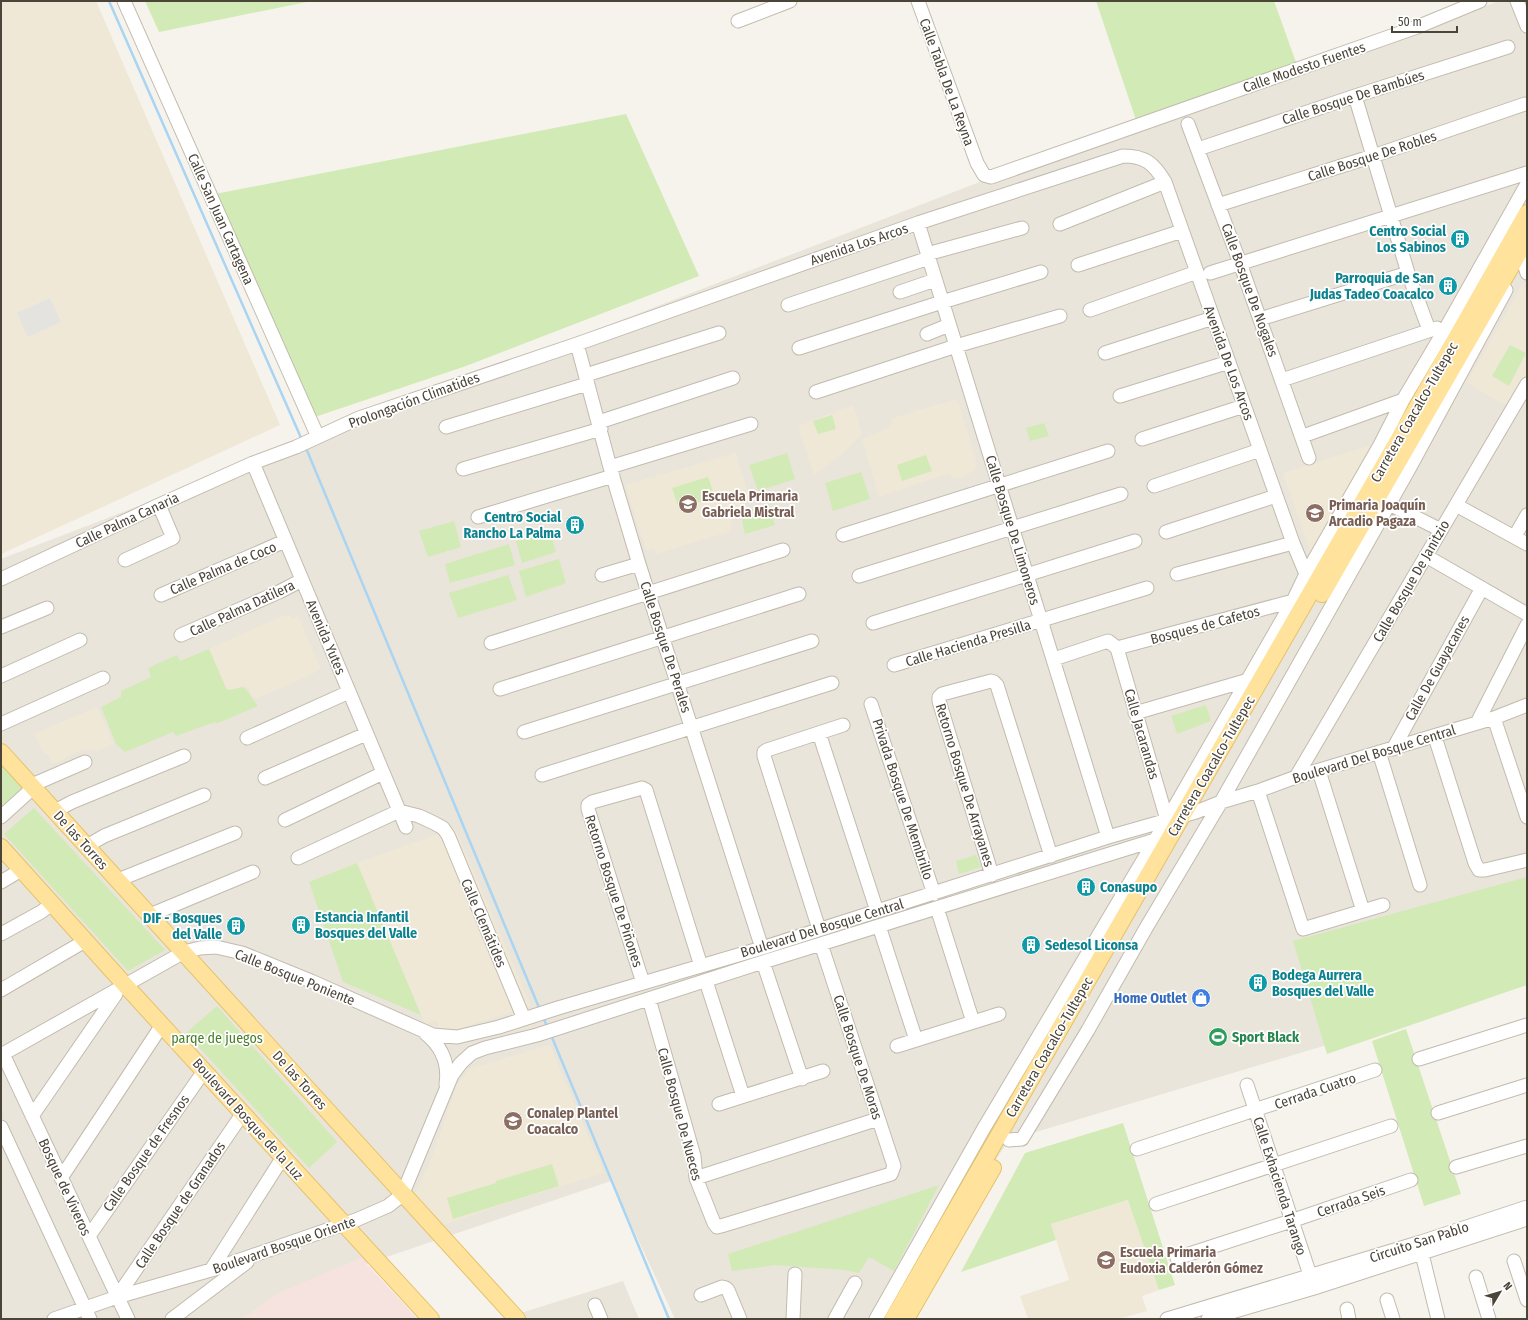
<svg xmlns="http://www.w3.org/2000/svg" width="1528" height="1320" font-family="'Fira Sans Condensed',sans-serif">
  <rect width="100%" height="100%" fill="#f6f3ec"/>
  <!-- residential -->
  <path fill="#eae5da" d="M 1500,1 L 1516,1 L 1527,33 L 1527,985 L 1009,1140 L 890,1319 L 675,1319 L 611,1181 L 283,1292 L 243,1319 L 1,1319 L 1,559 L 1125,126 Z
    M 623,1281 L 639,1319 L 502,1319 Z"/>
  <!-- education -->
  <path fill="#efe8d6" d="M 1,1 L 96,1 L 280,425 L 1,554 Z
    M 1523,283 L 1527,295 L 1527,371 L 1507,406 L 1467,383 Z
    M 957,399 L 976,461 L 977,466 L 974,468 L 976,470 L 964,476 L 953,479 L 950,473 L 879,497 L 862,439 L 890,428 L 893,418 Z
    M 853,405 L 862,434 L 838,457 L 814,475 L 798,426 Z
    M 1371,445 L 1311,552 L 1283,473 Z
    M 736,453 L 750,501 L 740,508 L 732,515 L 731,531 L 656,554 L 654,548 L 646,550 L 625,485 Z
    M 290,615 L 292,619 L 298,616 L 320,668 L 311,675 L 257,698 L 252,697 L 249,689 L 245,686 L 229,690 L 226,688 L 209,649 L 271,621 L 284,616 Z
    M 97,707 L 114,744 L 97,751 L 84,749 L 53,764 L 48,755 L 43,752 L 34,734 Z
    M 455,828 L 531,1006 L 458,1029 L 439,1028 L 437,1020 L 425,1024 L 357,863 Z
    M 550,1045 L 604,1173 L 504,1204 L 444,1225 L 414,1193 L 420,1184 L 432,1157 L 457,1085 L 469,1069 Z
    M 1129,1200 L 1159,1290 L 1142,1296 L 1147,1311 L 1119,1319 L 1028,1319 L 1020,1296 L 1069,1280 L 1051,1224 Z"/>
  <!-- medical -->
  <path fill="#f6e3e0" d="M 361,1258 L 418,1319 L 242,1319 L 278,1293 Z"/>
  <!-- green -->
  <path fill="#d2eab5" d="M 145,1 L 312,1 L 159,32 Z
    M 1096,1 L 1274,1 L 1297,65 L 1136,120 Z
    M 626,114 L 699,276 L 466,366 L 312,418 L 215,194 Z
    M 1510,345 L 1526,353 L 1509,386 L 1492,376 Z
    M 832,415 L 836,429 L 818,434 L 813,421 Z
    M 1044,423 L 1049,436 L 1030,441 L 1026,428 Z
    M 787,453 L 795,479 L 758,491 L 749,465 Z
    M 926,455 L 932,471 L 902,481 L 897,465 Z
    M 861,472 L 870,499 L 833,511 L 825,483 Z
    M 708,477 L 715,497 L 679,509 L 672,488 Z
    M 769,504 L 775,525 L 745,534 L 740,512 Z
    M 454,521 L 461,547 L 428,557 L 419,531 Z
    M 550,532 L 556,552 L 522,563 L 516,541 Z
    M 509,544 L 515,565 L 450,583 L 445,564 Z
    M 559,559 L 566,583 L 526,597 L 519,571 Z
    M 508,575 L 517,600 L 458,618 L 449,593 Z
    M 209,649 L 226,688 L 229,690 L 243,687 C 249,691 253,700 258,706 L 216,724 L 215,722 C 202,727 189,731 176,736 L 173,732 L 125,752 L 116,744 L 101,707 L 121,697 L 121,691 L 151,677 L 148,668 L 177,655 L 180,661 Z
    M 1206,705 L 1211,721 L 1177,734 L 1171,716 Z
    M 1,761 L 26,789 L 1,813 Z
    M 34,808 L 165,950 L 128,971 L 4,834 Z
    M 976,855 L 981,867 L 959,874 L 956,861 Z
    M 357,863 L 421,1015 L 343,982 L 309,882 Z
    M 1527,877 L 1527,985 L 1327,1054 L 1293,941 Z
    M 217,1006 L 337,1142 L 309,1168 L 186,1033 Z
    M 1406,1029 L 1461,1194 L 1424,1206 L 1372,1041 Z
    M 1123,1123 L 1175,1285 L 1159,1290 L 1128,1200 L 1051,1224 L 1056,1240 L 961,1272 L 1025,1153 Z
    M 552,1164 L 559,1186 L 453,1219 L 447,1198 L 496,1183 L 496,1181 Z
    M 939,1185 L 894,1271 L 869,1257 L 859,1273 L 844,1270 L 776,1265 L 732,1271 L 728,1254 Z"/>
  <!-- parking -->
  <path fill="#e5e3e0" d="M 50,298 L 61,322 L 28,337 L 17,313 Z"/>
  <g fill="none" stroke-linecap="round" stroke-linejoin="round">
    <!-- stream -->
    <path stroke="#a9d4f2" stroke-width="2.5" d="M 109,1 L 302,440
      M 306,448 L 540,1010
      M 543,1016 L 547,1027
      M 551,1035 L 669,1319"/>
    <!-- minor casing -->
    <g stroke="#c2bbae" stroke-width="15">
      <path id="minor" d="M 124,1 L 318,437
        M 918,1 L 977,163 L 984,175 L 991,177 L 1417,27 L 1480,1
        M 1517,1 L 1527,26
        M 738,21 L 790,1
        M 1355,96 L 1408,273 L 1429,330
        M 1188,124 L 1240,263 L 1309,458
        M 1198,149 L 1355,96 L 1508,47
        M 1218,205 L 1373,156 L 1525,104
        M 918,223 L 1108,837
        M 1060,224 L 1165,182
        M 927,254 L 1022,228
        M 1523,260 L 1527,273
        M 1078,265 L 1182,231
        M 1210,273 L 1527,173
        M 900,292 L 935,280
        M 788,305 L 929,258
        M 1090,310 L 1197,272
        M 1260,319 L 1408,273
        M 927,334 L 949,325
        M 577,344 L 610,467 L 639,564 L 762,948
        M 799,348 L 942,302 L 1041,272
        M 1105,353 L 1213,318
        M 586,375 L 719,333
        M 1282,380 L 1437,328
        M 816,392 L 956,346 L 1060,316
        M 1120,396 L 1229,362
        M 599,422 L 733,378
        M 446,427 L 587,384
        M 1303,436 L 1403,400
        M 1142,439 L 1244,406
        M 253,463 L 406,827
        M 610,467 L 751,424
        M 463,469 L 601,429
        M 1154,486 L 1260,450
        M 1389,504 L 1441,530
        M 1456,505 L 1527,544
        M 478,517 L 613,476
        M 1166,532 L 1276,496
        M 843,535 L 1108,451
        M 1515,536 L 1527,515
        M 1426,556 L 1527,614
        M 125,560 L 173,538 L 159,505
        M 1177,574 L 1293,543
        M 602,575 L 639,564
        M 859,576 L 1121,494
        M 1,579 L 159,505 L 253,463 L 296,447 L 359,418 L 577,344 L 918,223 L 1123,156 C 1146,156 1154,164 1165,182 L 1293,543 L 1306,574
        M 161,595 L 285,541
        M 873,623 L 1135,541
        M 1,627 L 47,608
        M 181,635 L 279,592 L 302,580
        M 491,643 L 783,550
        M 1117,648 L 1293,601
        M 1117,648 L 1167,820
        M 1054,659 L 1108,641 L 1117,648
        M 894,665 L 1147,588
        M 1,676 L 80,640
        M 500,689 L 799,594
        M 871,704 L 934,894
        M 1135,713 L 1245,681
        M 1494,718 L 1527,817
        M 1477,723 L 1527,625
        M 1,724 L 103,678
        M 524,732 L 812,641
        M 819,733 L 877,911
        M 1435,737 L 1475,863 L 1479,870 L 1485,870 L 1527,860
        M 247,738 L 349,692
        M 1393,749 L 1482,588
        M 1379,752 L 1420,885
        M 1319,771 L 1363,911
        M 542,775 L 832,683
        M 1296,777 L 1527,384
        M 265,778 L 366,734
        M 32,785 L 85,762
        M 1258,791 L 1303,929 L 1383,905
        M 55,811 L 72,802 L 184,756
        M 1,817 L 34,787
        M 285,820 L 383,773
        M 87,846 L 104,836 L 204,795
        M 298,858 L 399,811 L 419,816 L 434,823 L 443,828 L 448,835 L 524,1019
        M 992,875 L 939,701 L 939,697 L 942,694 L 991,681 L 994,682 L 997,685 L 1051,856
        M 118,880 L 235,833
        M 1,882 L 21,870
        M 937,908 L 973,1022
        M 150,915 L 253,872
        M 879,926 L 916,1040
        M 819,929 L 764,756 L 764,752 L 767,750 L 843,725
        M 1,934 L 41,912 L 52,904
        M 763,962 L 802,1079
        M 706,981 L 743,1096
        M 643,983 L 588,809 L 588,805 L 592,802 L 642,788 L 646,790 L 701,966
        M 1,990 L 85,941
        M 649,999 L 694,1156 L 696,1178 L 714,1223 L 717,1227 L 721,1226 L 891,1174 L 894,1166 L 821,944
        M 426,1034 C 442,1047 449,1064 446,1084
        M 897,1046 L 999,1014
        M 3,1054 L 128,1319
        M 1,1055 L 184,952 L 200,948 L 216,947 L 242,953 L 311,981 L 433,1035 L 457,1037 L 499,1027 L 558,1008 L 762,948 L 1108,837 L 1196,812 L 1221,802 L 1258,791 L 1296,777 L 1494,718 L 1527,705
        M 1419,1059 L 1527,1025
        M 1247,1085 L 1313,1284
        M 719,1104 L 823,1071
        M 1438,1113 L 1527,1085
        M 32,1116 L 116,994
        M 1,1127 L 90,1319
        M 1009,1140 L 1022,1139 L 1088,1030 L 1146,928 L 1221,802 L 1409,469 L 1506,290
        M 1137,1149 L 1375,1070
        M 1456,1167 L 1527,1146
        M 61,1178 L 162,1025
        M 696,1178 L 878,1119
        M 1156,1204 L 1391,1126
        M 89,1236 L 204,1071
        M 1422,1254 L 1438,1319
        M 1177,1258 L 1291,1221 L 1411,1180
        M 1514,1261 L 1527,1300
        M 211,1270 L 283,1157
        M 1476,1277 L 1489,1319
        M 701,1295 L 722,1287 L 726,1288 L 728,1290 L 740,1319
        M 117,1297 L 243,1113
        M 1387,1300 L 1393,1319
        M 595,1305 L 601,1319
        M 1347,1309 L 1349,1319
        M 54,1319 L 117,1297 L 211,1270 L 356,1220 L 388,1206 L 397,1199 L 403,1193 L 452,1075 L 461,1063 L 472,1053 L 485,1048 L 537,1035 L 763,962 L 1084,862 L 1155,840 L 1176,827
        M 172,1319 L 247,1262
        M 793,1319 L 795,1274
        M 835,1319 L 855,1283
        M 876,1319 L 984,1128 L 1167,820 L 1293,601 L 1306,574 L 1380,445 L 1403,400 L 1447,326 L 1527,184
        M 1167,1319 L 1421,1242 L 1527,1207
        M 1208,1319 L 1314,1288 L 1527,1219"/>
    </g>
    <!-- major casing -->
    <g stroke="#e6c16a" stroke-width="18">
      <path id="major" d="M 1322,594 L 1527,239
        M 1,752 L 517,1319
        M 1,847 L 126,986 L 431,1319
        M 893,1319 L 1408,423 L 1527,213
        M 906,1319 L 993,1168"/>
    </g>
    <!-- minor -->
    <use href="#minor" stroke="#fff" stroke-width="13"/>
    <!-- major -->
    <use href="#major" stroke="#ffe39c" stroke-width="16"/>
  </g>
  <!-- icons -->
  <defs>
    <g id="building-disc" transform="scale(1)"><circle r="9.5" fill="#0f9aa8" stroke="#fff"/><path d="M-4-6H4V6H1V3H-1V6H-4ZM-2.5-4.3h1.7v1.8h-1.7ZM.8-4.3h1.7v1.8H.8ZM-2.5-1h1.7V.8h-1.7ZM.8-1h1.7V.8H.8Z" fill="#fff"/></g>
    <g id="school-disc" transform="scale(1)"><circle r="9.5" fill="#8d6e63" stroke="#fff"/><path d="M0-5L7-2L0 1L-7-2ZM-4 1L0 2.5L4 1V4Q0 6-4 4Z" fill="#fff"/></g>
    <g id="shop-disc" transform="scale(1)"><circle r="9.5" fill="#3f7fe0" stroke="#fff"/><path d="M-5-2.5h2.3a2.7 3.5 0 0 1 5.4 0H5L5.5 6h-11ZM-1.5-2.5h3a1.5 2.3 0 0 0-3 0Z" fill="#fff"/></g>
    <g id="stadium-disc" transform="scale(1)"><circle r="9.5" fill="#2e9e5b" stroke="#fff"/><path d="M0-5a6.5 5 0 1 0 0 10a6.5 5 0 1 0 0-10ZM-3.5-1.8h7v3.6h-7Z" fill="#fff"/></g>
  </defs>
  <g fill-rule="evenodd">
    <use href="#building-disc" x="1460" y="239"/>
    <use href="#building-disc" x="1448" y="286"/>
    <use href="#school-disc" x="688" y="504"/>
    <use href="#school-disc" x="1315" y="513"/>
    <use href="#building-disc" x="575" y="525"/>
    <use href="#building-disc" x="1086" y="887"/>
    <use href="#building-disc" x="301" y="925"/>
    <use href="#building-disc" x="236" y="926"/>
    <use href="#building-disc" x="1031" y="945"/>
    <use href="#building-disc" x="1258" y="983"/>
    <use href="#shop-disc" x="1201" y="998"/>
    <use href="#stadium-disc" x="1218" y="1037"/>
    <use href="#school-disc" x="513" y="1121"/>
    <use href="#school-disc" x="1106" y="1260"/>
  </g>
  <g text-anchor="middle" stroke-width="3.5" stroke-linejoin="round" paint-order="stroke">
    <!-- street labels -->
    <g font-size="14" fill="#4b4439" stroke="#fff">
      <text transform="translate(1304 67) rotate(-19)" y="5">Calle Modesto Fuentes</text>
      <text transform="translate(947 82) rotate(70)" y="5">Calle Tabla De La Reyna</text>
      <text transform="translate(1353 97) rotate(-18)" y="5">Calle Bosque De Bambúes</text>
      <text transform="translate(1372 156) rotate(-18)" y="5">Calle Bosque De Robles</text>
      <text transform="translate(221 219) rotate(66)" y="5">Calle San Juan Cartagena</text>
      <text transform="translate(859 244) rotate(-19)" y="5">Avenida Los Arcos</text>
      <text transform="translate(1250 290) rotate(70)" y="5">Calle Bosque De Nogales</text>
      <text transform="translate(1229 363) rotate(70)" y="5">Avenida De Los Arcos</text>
      <text transform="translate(414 400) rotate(-20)" y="5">Prolongación Climatides</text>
      <text transform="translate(1414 412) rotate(-60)" y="5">Carretera Coacalco-Tultepec</text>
      <text transform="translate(127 520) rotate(-25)" y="5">Calle Palma Canaria</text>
      <text transform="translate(1013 530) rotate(73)" y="5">Calle Bosque De Limoneros</text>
      <text transform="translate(223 568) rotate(-23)" y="5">Calle Palma de Coco</text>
      <text transform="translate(1411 581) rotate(-60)" y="5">Calle Bosque De Janitzio</text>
      <text transform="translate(242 608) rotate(-25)" y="5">Calle Palma Datilera</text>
      <text transform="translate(1205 625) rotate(-15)" y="5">Bosques de Cafetos</text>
      <text transform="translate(326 637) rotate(67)" y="5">Avenida Yutes</text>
      <text transform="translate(968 643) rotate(-17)" y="5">Calle Hacienda Presilla</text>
      <text transform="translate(666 647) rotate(72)" y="5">Calle Bosque De Perales</text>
      <text transform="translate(1437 668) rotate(-61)" y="5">Calle De Guayacanes</text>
      <text transform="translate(1142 734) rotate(74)" y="5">Calle Jacarandas</text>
      <text transform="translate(1374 754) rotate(-17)" y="5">Boulevard Del Bosque Central</text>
      <text transform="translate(1211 766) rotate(-60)" y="5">Carretera Coacalco-Tultepec</text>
      <text transform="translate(965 785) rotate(73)" y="5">Retorno Bosque De Arrayanes</text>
      <text transform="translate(903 799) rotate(72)" y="5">Privada Bosque De Membrillo</text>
      <text transform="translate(81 840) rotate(48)" y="5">De las Torres</text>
      <text transform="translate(614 891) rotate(72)" y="5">Retorno Bosque De Piñones</text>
      <text transform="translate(484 923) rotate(67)" y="5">Calle Clemátides</text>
      <text transform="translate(822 928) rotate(-17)" y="5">Boulevard Del Bosque Central</text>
      <text transform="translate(295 977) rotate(22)" y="5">Calle Bosque Poniente</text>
      <text transform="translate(1049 1047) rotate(-60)" y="5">Carretera Coacalco-Tultepec</text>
      <text transform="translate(858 1057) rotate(72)" y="5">Calle Bosque De Moras</text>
      <text transform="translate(300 1080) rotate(48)" y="5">De las Torres</text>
      <text transform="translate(1315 1091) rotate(-19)" y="5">Cerrada Cuatro</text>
      <text transform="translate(680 1114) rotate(75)" y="5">Calle Bosque De Nueces</text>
      <text transform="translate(248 1119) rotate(48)" y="5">Boulevard Bosque de la Luz</text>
      <text transform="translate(146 1153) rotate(-55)" y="5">Calle Bosque de Fresnos</text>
      <text transform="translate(1280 1186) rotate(72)" y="5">Calle Exhacienda Tarango</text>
      <text transform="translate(65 1187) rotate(65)" y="5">Bosque de Viveros</text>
      <text transform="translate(1351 1201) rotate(-19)" y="5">Cerrada Seis</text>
      <text transform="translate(180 1205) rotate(-56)" y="5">Calle Bosque de Granados</text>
      <text transform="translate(1419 1242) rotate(-18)" y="5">Circuito San Pablo</text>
      <text transform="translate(284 1245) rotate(-19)" y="5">Boulevard Bosque Oriente</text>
    </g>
    <!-- culture labels -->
    <g font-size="14" font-weight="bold" fill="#0d838f" stroke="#fff" text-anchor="end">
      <text x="1446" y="236">Centro Social<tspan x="1446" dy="16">Los Sabinos</tspan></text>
      <text x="1434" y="283">Parroquia de San<tspan x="1434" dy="16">Judas Tadeo Coacalco</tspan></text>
      <text x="561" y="522">Centro Social<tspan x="561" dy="16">Rancho La Palma</tspan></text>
      <text x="1100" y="892" text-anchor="start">Conasupo</text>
      <text x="315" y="922" text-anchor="start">Estancia Infantil<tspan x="315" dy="16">Bosques del Valle</tspan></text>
      <text x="222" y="923">DIF - Bosques<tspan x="222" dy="16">del Valle</tspan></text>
      <text x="1045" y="950" text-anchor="start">Sedesol Liconsa</text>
      <text x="1272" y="980" text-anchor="start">Bodega Aurrera<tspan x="1272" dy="16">Bosques del Valle</tspan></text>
    </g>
    <!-- education labels -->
    <g font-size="14" font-weight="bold" fill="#785e54" stroke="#fff" text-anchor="start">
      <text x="702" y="501">Escuela Primaria<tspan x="702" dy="16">Gabriela Mistral</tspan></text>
      <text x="1329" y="510">Primaria Joaquín<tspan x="1329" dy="16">Arcadio Pagaza</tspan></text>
      <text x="527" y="1118">Conalep Plantel<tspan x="527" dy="16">Coacalco</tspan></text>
      <text x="1120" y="1257">Escuela Primaria<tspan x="1120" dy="16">Eudoxia Calderón Gómez</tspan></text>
    </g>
    <!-- shop labels -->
    <g font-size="14" font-weight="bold" fill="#366cbe" stroke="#fff" text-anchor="end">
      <text x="1187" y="1003">Home Outlet</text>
    </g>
    <!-- leisure labels -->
    <g font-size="14" font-weight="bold" fill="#27864d" stroke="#fff" text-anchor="start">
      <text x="1232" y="1042">Sport Black</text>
    </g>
    <!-- park labels -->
    <g font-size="14" fill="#4a7f2a" stroke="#fff">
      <text x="217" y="1043">parqe de juegos</text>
    </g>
  </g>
  <!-- border -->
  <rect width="1528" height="1320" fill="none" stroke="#4b4439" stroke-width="4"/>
  <!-- north arrow -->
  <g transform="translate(1500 1292) rotate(52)" stroke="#ffffff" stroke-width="3" paint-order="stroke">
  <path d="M0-3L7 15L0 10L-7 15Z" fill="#4b4439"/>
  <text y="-6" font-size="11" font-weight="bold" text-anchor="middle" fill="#4b4439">N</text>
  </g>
  <!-- scale -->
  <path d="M1392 26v6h65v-6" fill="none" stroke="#4b4439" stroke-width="2"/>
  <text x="1398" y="26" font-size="12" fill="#4b4439" stroke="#ffffff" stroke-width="3" paint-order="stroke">50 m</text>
</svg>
